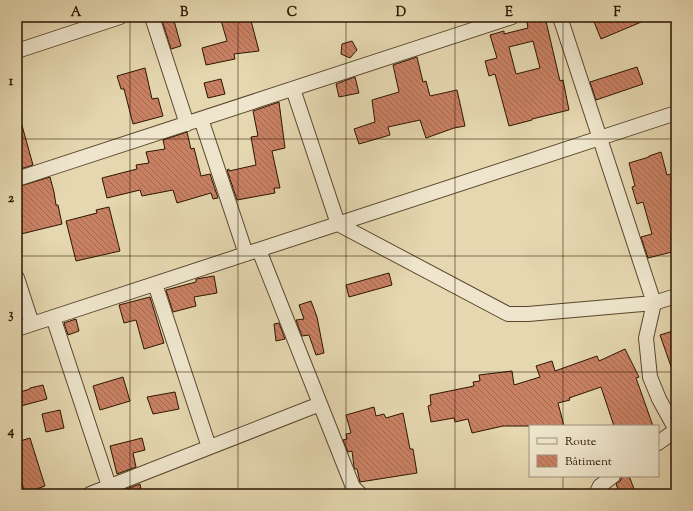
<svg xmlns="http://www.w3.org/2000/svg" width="693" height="511" font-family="'Sorts Mill Goudy',serif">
  <defs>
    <pattern id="building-back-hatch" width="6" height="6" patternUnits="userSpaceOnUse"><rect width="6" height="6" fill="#c98164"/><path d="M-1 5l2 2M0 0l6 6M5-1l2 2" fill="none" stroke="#a36850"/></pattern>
  </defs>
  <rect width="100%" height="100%" fill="#e5d7b0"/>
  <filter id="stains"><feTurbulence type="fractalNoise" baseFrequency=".005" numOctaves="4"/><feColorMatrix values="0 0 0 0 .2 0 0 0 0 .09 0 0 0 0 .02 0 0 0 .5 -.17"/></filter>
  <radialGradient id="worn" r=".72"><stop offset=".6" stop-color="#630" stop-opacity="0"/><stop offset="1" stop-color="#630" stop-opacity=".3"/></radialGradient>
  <!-- building -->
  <path fill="url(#building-back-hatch)" stroke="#2c1500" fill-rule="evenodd" d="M 161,17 L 173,17 L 181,46 L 171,49 Z
    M 220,17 L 250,17 L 259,51 L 234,54 L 235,59 L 206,65 L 202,48 L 227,41 Z
    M 526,17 L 545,17 L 560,81 L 563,80 L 569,110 L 532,119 L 532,120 L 509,126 L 495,74 L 489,76 L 485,61 L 497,58 L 490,35 L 504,31 L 504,34 L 528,28 ZM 533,41 L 540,68 L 516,74 L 509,47 Z
    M 592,17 L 653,17 L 601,39 Z
    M 352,41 L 357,50 L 350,58 L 341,54 L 342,44 Z
    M 417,57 L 423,82 L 426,81 L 430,96 L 457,90 L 465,126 L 454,128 L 426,138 L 420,120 L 388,127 L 390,135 L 359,144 L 354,129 L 375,122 L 372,100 L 399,92 L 393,65 Z
    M 637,67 L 643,84 L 596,100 L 590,82 Z
    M 145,68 L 152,99 L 158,98 L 163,116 L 133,124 L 124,89 L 121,89 L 117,76 Z
    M 355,77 L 359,93 L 339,97 L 336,84 Z
    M 221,79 L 225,94 L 208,98 L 204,83 Z
    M 279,102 L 285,148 L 272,151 L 280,188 L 274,188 L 275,193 L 237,200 L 227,170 L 229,169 L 229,171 L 256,165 L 251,137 L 258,136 L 253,111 Z
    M 17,122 L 21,122 L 33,165 L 17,170 Z
    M 187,132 L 191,149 L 194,148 L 201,176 L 210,174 L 218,198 L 213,199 L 211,193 L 177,203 L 173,190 L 142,196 L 140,190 L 107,198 L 102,178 L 137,169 L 136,165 L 149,163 L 146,152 L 165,149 L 163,140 Z
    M 661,152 L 667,175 L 676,173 L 676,251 L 648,258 L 641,237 L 652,234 L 643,202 L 637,204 L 632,187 L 635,186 L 629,163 L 649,157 L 649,156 Z
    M 50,177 L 54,192 L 56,205 L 58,205 L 62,224 L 17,235 L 17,187 Z
    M 109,207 L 120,251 L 76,261 L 66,221 L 97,213 L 96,210 Z
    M 389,273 L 392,285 L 349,297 L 346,285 Z
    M 214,276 L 217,293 L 194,297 L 196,306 L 173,312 L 166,290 L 196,282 L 196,279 Z
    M 150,297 L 164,343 L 144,349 L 136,320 L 124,323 L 119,305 Z
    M 311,301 L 317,317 L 324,353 L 316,355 L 309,335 L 302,336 L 296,320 L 304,319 L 299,305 Z
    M 76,319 L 79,331 L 68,335 L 64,323 Z
    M 279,323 L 285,339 L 276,341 L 274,324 Z
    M 676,330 L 676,375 L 674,375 L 660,335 Z
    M 625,349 L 639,377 L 636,378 L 653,426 L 614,426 L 601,387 L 569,398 L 570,400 L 558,403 L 564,426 L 503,426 L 472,433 L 468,419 L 455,422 L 454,418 L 431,422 L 428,406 L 431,405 L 430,395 L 474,386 L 473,382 L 480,381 L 479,375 L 512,371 L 514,385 L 540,377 L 536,366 L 552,361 L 555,371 L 597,356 L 599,361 Z
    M 123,377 L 130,401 L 100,410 L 93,386 Z
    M 43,385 L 47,399 L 17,407 L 17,393 L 30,389 L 30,388 Z
    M 175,392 L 179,409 L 153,414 L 147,397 Z
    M 374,407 L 376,416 L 384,414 L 386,418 L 403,413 L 410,449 L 413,449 L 417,473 L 360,482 L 357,469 L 355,469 L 354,467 L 352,451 L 348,452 L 343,440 L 347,439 L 346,434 L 351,433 L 346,415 Z
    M 60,410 L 64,428 L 46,432 L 42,414 Z
    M 30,438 L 45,486 L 25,493 L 17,468 L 17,442 Z
    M 142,438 L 145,450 L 133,453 L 136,467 L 117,474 L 110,446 Z
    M 621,476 L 629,476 L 636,494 L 620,494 L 616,484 L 621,480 Z
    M 140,484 L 142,494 L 113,494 Z"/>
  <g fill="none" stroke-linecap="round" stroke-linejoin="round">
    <!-- minor casing -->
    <g stroke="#5a462c" stroke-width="16">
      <path id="minor" d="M 152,17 L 187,124
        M 560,17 L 654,303 L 646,338 L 650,377 L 659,399 L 676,430
        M 17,51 L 120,17
        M 293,89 L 338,224 L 508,314 L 528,314 L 654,303 L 676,296
        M 201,119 L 246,254
        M 17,179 L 512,17
        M 259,250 L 353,487 L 360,494
        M 17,278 L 32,324
        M 155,284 L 209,447
        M 53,317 L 109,486
        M 17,329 L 676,113
        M 658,443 L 676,430
        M 90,494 L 320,404
        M 596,494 L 600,486 L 613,476"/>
    </g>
    <!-- minor -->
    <use href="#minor" stroke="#eee5cc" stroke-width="14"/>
  </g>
  <!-- grid -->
  <path fill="none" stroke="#2c1500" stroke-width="1" stroke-opacity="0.55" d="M 130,17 L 130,494M 238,17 L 238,494M 346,17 L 346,494M 455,17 L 455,494M 563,17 L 563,426M 17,139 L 676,139M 17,256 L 676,256M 17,372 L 676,372M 563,476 L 563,494"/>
  <!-- margin -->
  <rect width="693" height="511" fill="none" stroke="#e5d7b0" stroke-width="44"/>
  <!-- legend -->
  <rect x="529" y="425" width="130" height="52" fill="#eee5cc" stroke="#a0927a"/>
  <rect x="537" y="438" width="20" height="6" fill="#eee5cc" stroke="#a0927a"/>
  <text x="565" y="445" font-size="12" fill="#2c1500">Route</text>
  <rect x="537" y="455" width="20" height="12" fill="url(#building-back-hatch)" stroke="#a0927a"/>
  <text x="565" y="465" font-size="12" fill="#2c1500">Bâtiment</text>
  <rect x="22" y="22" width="649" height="467" fill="none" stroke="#2c1500" stroke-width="1.5"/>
  <g font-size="13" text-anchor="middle" font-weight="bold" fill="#2c1500">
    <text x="76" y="16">A</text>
    <text x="184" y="16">B</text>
    <text x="292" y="16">C</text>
    <text x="401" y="16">D</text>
    <text x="509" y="16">E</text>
    <text x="617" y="16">F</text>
    <text x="11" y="85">1</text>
    <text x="11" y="202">2</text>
    <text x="11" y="318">3</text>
    <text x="11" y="435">4</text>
  </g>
  <rect width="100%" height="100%" filter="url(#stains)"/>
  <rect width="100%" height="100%" fill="url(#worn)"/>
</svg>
